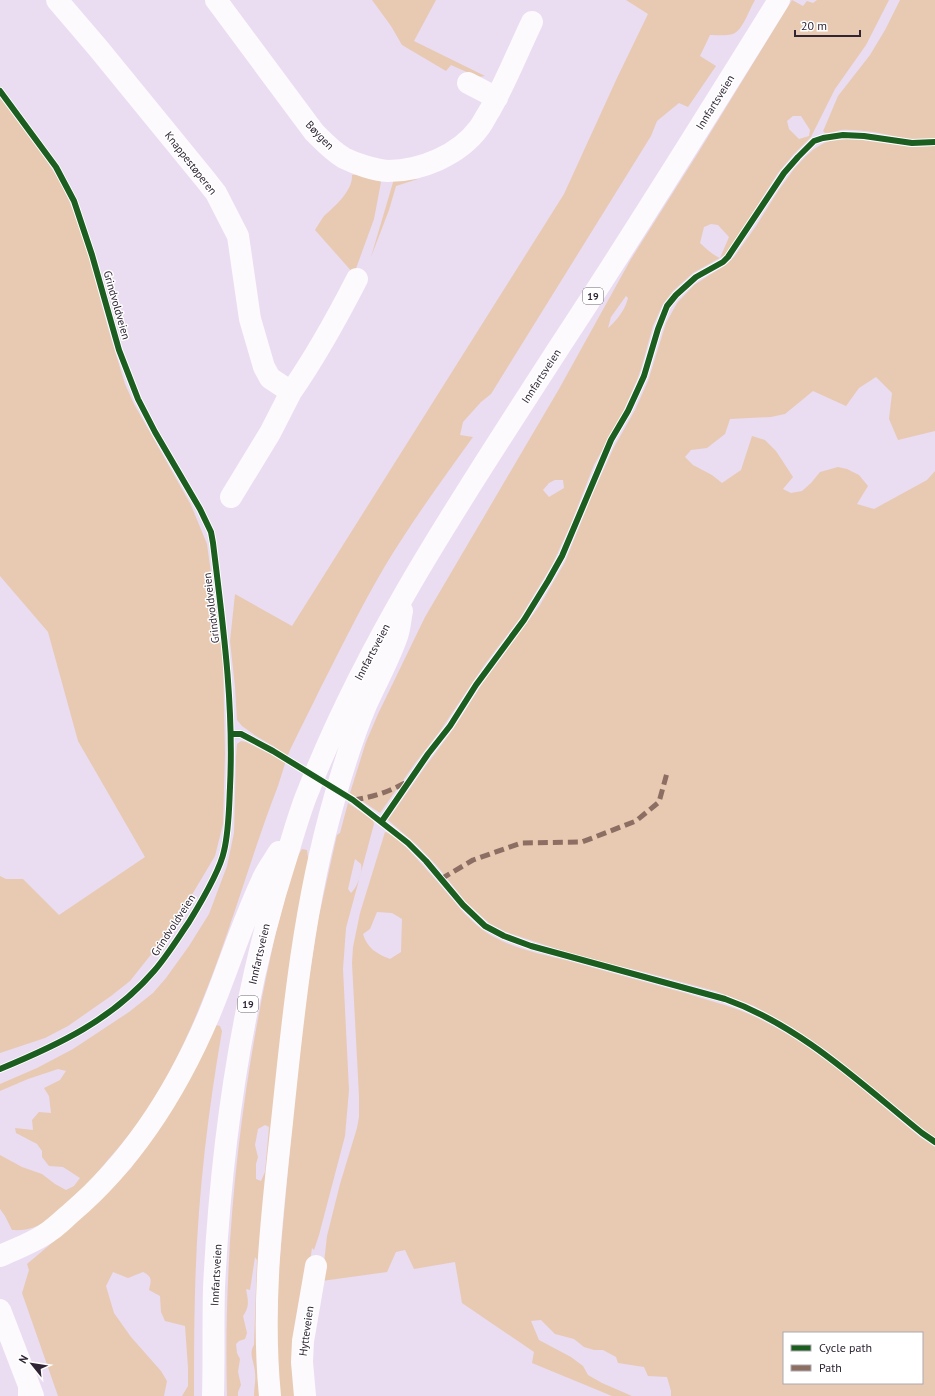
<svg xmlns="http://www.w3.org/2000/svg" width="935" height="1396" font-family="'PT Sans',sans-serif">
  <rect width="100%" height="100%" fill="#eadcf1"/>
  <!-- green -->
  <path fill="#e8cab2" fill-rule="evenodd" d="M 372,0 L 436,0 L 414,41 L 485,76 L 478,77 L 451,65 L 446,71 L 402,45 L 391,26 Z
    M 626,0 L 755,0 C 749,10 743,30 733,34 C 727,36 717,35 710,35 L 700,56 L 716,66 L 688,107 L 679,103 L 657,121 L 651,136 L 491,394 L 481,402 L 463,422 L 460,435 L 473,437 C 443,479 412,521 385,566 C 362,605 342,646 321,687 C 311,708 300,729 290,750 C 285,762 282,774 278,786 C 237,892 212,1007 150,1105 C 137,1125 123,1143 107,1161 C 97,1173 87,1185 75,1195 C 54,1214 42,1232 12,1230 L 5,1216 L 0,1209 L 0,1155 L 22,1167 L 42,1174 L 55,1184 L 66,1190 L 74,1186 L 80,1178 L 63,1167 L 49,1166 L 42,1157 L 42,1151 L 37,1144 L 16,1133 L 15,1128 L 33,1130 L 32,1120 L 39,1112 L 51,1113 L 49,1096 L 44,1088 L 60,1080 L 66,1071 L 58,1069 L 28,1079 L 0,1091 L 0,1084 L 37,1068 L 73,1049 L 129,1012 L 153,993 L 166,978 L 189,946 L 209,914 L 227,866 L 234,833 L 236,757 L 237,744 L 241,741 L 246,742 L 270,754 L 275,747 L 256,736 L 242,726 L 237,720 L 235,687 L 230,641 L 235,594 L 292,626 L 564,194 L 617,78 L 648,14 Z
    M 792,0 L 803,6 L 807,1 L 813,3 L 817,0 L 889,0 L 866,45 L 835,89 L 811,137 L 793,155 L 778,173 L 750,217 L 725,255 L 693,273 L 673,291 L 663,304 L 653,326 L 641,369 L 637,380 L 623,412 L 594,465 L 570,526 L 552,565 L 520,618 L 485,664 L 440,731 L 416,762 L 380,813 L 350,793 L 366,742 L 378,714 L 425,617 L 559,389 L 631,259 L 698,153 ZM 793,116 L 801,116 L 810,130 L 809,136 L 799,139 L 789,129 L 787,121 ZM 711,224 L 718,225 L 729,237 L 720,258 C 713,255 706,249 700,243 L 704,227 ZM 626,296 L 628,298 C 625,310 617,320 608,328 L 611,317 ZM 555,480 L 563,480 L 564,488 L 549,497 L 543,490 L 549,483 Z
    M 900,0 L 935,0 L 935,139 C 914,143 893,135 873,132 C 863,131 851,129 841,130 C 836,131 831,133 825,133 L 823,131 L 824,129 L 838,96 L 870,55 L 885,30 Z
    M 0,97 L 43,155 L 61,183 L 70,203 L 83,235 L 108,328 L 125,384 L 134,404 L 191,505 L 207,544 L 223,661 L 225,754 L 223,824 L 215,856 L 187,903 L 153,952 L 130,981 L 111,996 L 68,1026 L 45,1038 L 0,1053 L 0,876 L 6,879 L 23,879 L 59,915 L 145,857 L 78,741 L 48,632 L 0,576 Z
    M 847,139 L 862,140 L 911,147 L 935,146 L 935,431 L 898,440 L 889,419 L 892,393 L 876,377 L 859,388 L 846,406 L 813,391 L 785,414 L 771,417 L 730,419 L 725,434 L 707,448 L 691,450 L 685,457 L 693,465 L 712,475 L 722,483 L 741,470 L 752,436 L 765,440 L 776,451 L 793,477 L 783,489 L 791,493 L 802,491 L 811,483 L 820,472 L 838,467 L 847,469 L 859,475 L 868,486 L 857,504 L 874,509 L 927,480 L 935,471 L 935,1137 L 925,1131 L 827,1051 L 793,1028 L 754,1006 L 715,991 L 644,972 L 578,956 L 506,932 L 489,923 L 466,902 L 437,866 L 417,845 L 388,820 L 425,767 L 454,728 L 482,684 L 540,605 L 565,562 L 593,493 L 614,447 L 635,410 L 648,381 L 666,323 L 677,303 L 694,285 L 727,264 L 734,257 L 756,226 L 778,191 L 794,169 L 805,157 L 814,149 L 824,143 L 830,141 Z
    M 361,174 L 379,179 L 381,182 L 374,219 L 354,274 L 315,230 C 318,225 321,220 324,216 C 334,207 353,191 352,175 Z
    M 406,175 L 418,179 L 396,186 L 389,210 L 371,257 L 394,179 Z
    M 348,803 L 373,820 L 374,824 L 346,928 L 343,969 L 349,1090 L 345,1136 L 319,1235 L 314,1250 L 312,1248 L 304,1302 L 299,1396 L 280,1396 L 277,1341 L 277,1289 L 294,1105 L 306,999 L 318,920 L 337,835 L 340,833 ZM 355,859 L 361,864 C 363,872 357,888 351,893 L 348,889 Z
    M 385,832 C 399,833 453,901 466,915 C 475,924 485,933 496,938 C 519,950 544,955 569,961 C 607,972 646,982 685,993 C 703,999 721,1003 739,1010 C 808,1037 864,1091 920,1137 L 935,1147 L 935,1396 L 671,1396 L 671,1391 L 667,1377 L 648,1376 L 644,1367 L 618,1363 L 616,1357 L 603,1350 L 594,1350 L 584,1347 L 574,1339 L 555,1334 L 541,1320 L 531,1321 L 539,1340 L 571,1357 L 583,1366 L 588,1375 L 602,1383 L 632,1396 L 612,1396 L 532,1363 L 534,1352 L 462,1303 L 455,1262 L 414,1269 L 405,1250 L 396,1252 L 387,1272 L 322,1281 L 327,1236 L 340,1184 L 357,1128 L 359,1117 L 359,1096 L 352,963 L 353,947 L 360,913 ZM 377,912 L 392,913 L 402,919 L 401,952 L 390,959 C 377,954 367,948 363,934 L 370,929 ZM 784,1333 L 922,1333 L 922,1383 L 784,1383 Z
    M 302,849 L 307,850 L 309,866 L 261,1396 L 254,1396 C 254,1388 256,1381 255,1373 C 255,1363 248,1354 254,1345 L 257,1260 L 255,1257 L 250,1290 L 246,1289 C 248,1300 250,1306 243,1316 L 247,1333 L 245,1339 L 239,1341 L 236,1344 L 237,1353 L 240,1359 L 238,1372 L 241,1385 L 238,1392 L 238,1396 L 227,1396 C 223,1240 241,1084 276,932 C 281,913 286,894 292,874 C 295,866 297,856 302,849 ZM 265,1125 L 269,1127 L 265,1172 L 261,1181 L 256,1179 L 256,1164 L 258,1157 L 255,1145 L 258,1129 Z
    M 216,1025 L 220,1026 L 222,1031 C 207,1117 197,1205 195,1293 C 194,1327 194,1362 194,1396 L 182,1396 L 188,1386 L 188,1368 L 185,1326 L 165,1321 L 161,1312 L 160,1296 L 149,1290 C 151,1280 153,1277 143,1272 L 128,1278 L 113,1272 L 106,1286 L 114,1313 L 131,1337 L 161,1371 L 167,1381 L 164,1396 L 58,1396 L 22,1293 L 29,1270 L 27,1264 L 59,1237 L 118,1181 L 131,1168 L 163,1123 Z"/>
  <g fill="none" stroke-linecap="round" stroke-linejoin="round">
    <!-- minor -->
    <path stroke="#fcfafd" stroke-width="22" d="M 57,0 L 98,48 L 205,179 L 216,193 L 238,236 L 250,319 L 264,367 L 270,378 L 291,392 L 270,433 L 231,497
      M 216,0 L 314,132 C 323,141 332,151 344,158 C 356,164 374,170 388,171 C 421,171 459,155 479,128 C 483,123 486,116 490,110 C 506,82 518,51 532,22
      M 468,83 L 497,98
      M 291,392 C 316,356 337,318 357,279
      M 305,1396 L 302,1362 L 303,1341 L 316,1266"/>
    <!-- major -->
    <path stroke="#fcfafd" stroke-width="22" d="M 0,1310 L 33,1396"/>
    <!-- highway -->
    <path stroke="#fcfafd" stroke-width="22" d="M 0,1256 C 17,1248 36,1242 51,1230 C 58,1225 65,1218 72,1212 C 134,1159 177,1090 209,1015 C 227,972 241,926 261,883 C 265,872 273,862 279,852
      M 29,1396 L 29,1387
      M 213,1396 C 214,1360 213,1324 214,1288 C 221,1142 242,994 287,855 C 294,833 300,810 309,789 C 372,630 468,489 560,346 C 635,232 707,116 779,0
      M 270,1396 C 261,1305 272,1213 282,1122 C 293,1015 304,904 334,800 C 343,768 353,736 366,705 C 376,683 388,661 396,639 C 400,630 400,620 402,611"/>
    <!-- quiet -->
    <path stroke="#8d6e63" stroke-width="5" stroke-dasharray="10 5" stroke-linecap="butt" d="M 353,800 C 374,797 388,792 407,782
      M 441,879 L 473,860 L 521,843 L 582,842 L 636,821 L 659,802 L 667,773"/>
    <!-- cycleway casing -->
    <g stroke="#fff" stroke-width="8">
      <path id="cycleway" d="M 0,91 L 56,167 L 74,201 L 92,255 L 119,350 L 138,399 L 155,432 L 200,509 L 211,532 L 213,543 C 223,625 234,705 230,787 C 229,808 229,830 224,851 C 220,871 200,904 189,922 C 178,938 167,956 154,971 C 112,1020 58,1045 0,1069
        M 231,734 L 241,734 L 273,751 L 353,800 L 408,843 L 426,861 L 463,905 L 485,926 L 504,936 L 531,946 L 725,999 C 801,1026 860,1083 922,1133 L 935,1142
        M 382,821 L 428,754 L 450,726 L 476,685 L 524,620 L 548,581 L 562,556 L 611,440 L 628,411 L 639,387 L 644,376 L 658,329 L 667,306 L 676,295 L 696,277 L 723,262 L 728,257 L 784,173 L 798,157 L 814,141 L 823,138 L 843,135 L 864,136 L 912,143 L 935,142"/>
    </g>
    <!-- cycleway -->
    <use href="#cycleway" stroke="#1b5e20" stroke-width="6"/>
  </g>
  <g text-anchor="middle" stroke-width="3" stroke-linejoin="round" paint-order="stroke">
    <!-- shield labels -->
    <g fill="#fff" stroke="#6d6671" stroke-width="1">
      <rect x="583" y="288" width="20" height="16" rx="3"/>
      <rect x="238" y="996" width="20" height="16" rx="3"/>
    </g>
    <g font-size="10" font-weight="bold" fill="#2f2534">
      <text x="593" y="300">19</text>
      <text x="248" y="1008">19</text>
    </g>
    <!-- street labels -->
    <g font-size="11" fill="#2f2534" stroke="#fff">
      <text transform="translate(715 102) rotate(-58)" y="4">Innfartsveien</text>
      <text transform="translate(320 135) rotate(46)" y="4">Bøygen</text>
      <text transform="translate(191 163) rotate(52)" y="4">Knappestøperen</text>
      <text transform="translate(117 305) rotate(74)" y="4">Grindvoldveien</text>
      <text transform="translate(541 376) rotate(-57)" y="4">Innfartsveien</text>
      <text transform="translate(211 608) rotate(-97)" y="4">Grindvoldveien</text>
      <text transform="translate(372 652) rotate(-62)" y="4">Innfartsveien</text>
      <text transform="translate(173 925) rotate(-57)" y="4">Grindvoldveien</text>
      <text transform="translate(259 954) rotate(-77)" y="4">Innfartsveien</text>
      <text transform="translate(216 1275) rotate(-87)" y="4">Innfartsveien</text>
      <text transform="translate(306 1331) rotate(-82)" y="4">Hytteveien</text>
    </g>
  </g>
  <!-- legend -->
  <rect x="783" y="1332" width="140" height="52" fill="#ffffff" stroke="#aca8ae"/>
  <rect x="791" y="1345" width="20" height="6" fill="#1b5e20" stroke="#aca8ae"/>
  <text x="819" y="1352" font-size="12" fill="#2f2534">Cycle path</text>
  <rect x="791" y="1365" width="20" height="6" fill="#8d6e63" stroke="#aca8ae"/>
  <text x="819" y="1372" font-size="12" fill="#2f2534">Path</text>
  <!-- north arrow -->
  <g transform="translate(32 1364) rotate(300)" stroke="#ffffff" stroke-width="3" paint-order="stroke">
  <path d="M0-3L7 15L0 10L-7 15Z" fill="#2f2534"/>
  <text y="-6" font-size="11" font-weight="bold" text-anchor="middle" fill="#2f2534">N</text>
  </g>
  <!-- scale -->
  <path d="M795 30v6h65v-6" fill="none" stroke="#2f2534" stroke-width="2"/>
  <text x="801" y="30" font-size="12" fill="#2f2534" stroke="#ffffff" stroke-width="3" paint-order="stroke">20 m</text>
</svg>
